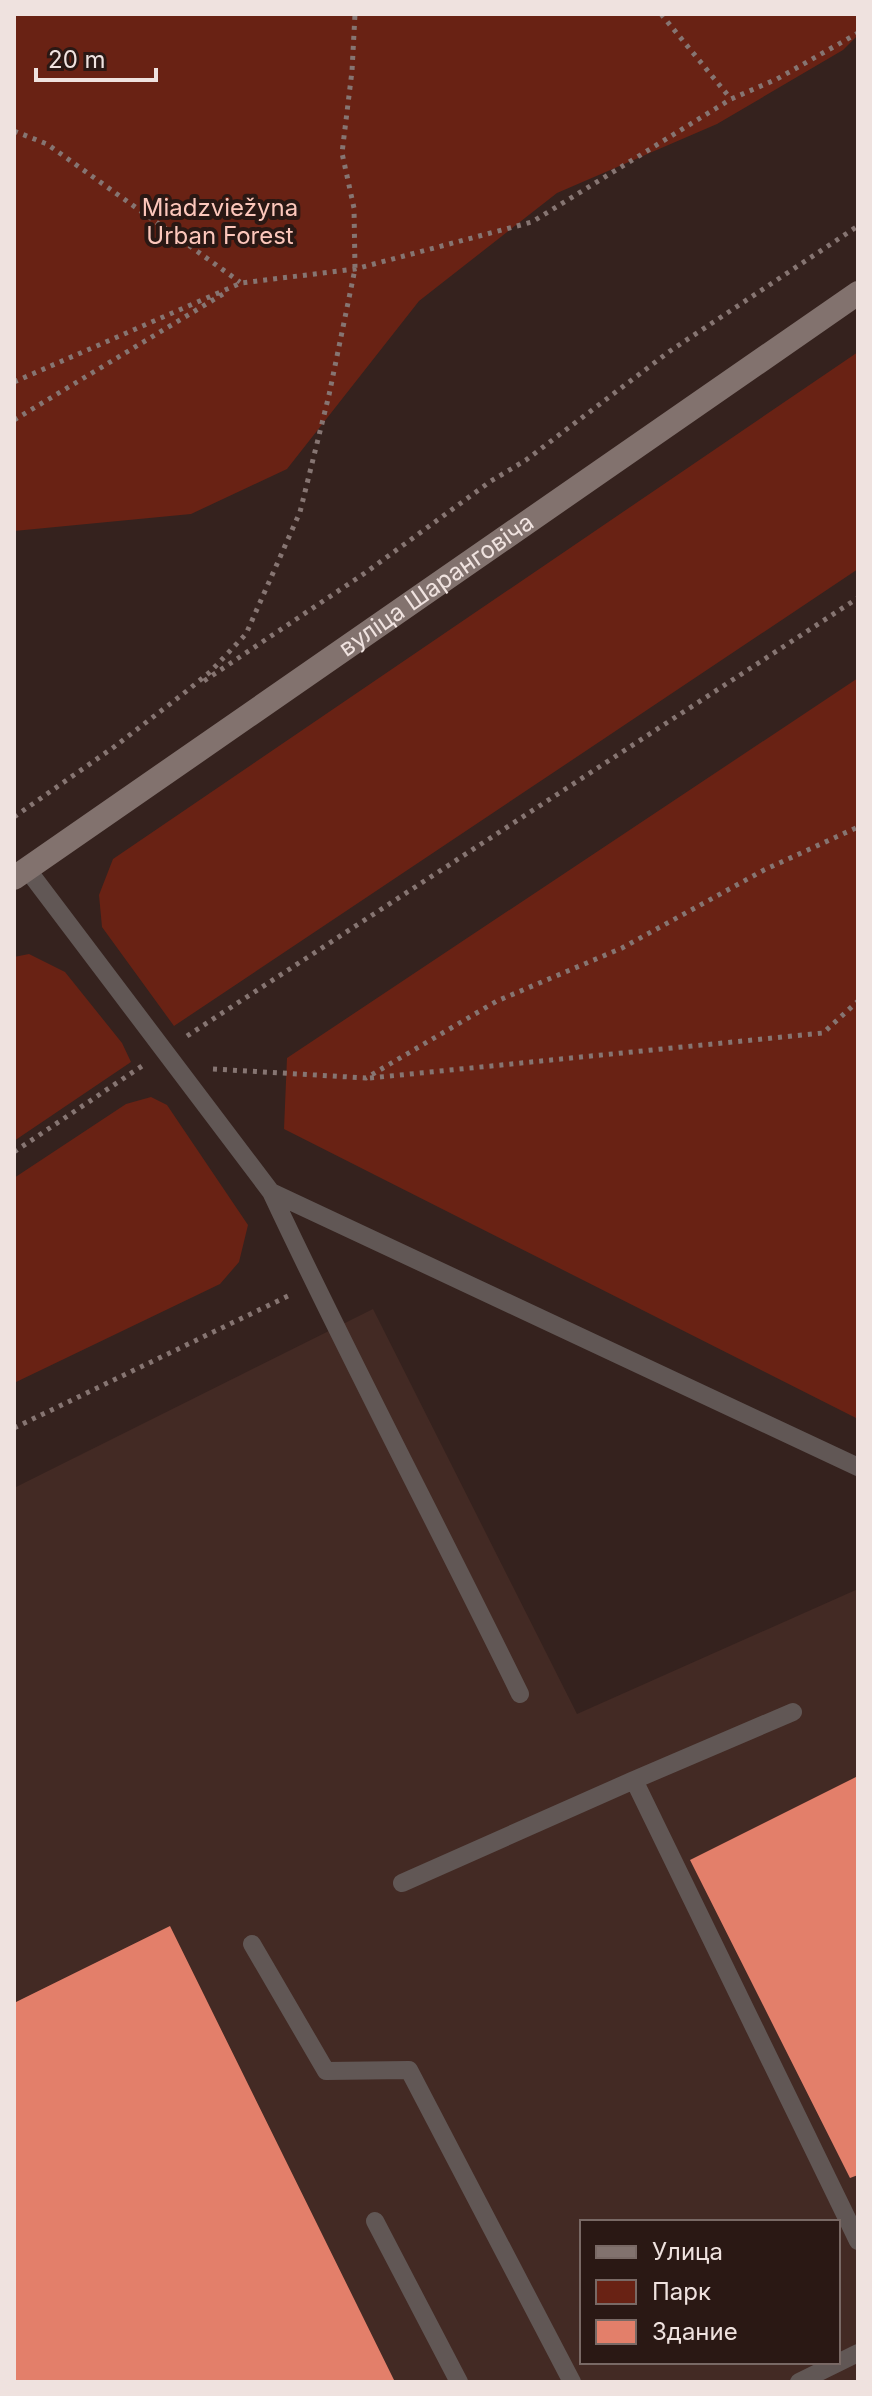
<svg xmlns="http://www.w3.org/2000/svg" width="872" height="2396" font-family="Inter,sans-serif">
  <rect width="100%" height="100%" fill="#35221e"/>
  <!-- built -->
  <path fill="#432a24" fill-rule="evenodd" d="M 373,1309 L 577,1714 L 858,1589 L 858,2382 L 14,2382 L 14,1488 ZM 582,2222 L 838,2222 L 838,2362 L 582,2362 Z"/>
  <!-- green -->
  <path fill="#692214" d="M 14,14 L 858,14 L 858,35 L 843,50 L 717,124 L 557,193 L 419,301 L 287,469 L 191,514 L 14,531 Z
    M 858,352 L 858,569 L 174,1026 L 102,927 L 99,895 L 113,859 Z
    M 858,678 L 858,1419 L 284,1129 L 287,1058 Z
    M 29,954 L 65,972 L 122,1043 L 131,1062 L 14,1141 L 14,957 Z
    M 151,1097 L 167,1105 L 248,1225 L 239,1262 L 220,1284 L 14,1383 L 14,1178 L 126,1104 Z"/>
  <!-- building -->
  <path fill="#e37f6a" d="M 858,1776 L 858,2175 L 850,2178 L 690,1860 Z
    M 170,1926 L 395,2382 L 14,2382 L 14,2003 Z"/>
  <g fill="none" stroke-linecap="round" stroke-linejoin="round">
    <!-- path -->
    <path stroke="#867572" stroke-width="5" stroke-dasharray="4 6" stroke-linecap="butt" d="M 661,14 L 731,99
      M 14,131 L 47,144 L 240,282
      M 14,382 L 241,283 L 355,269 L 532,222 L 731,99 L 777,79 L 858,33
      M 14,420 L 223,294
      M 204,681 L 365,573 L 491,481 L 526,460 L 670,351 L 858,226
      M 14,817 L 114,747 L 183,694 L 210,672 L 246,634 L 300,512 L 329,395 L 355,269 L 354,208 L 342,153 L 352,71 L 355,14
      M 187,1036 L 858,598
      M 213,1069 L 366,1078 L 497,1001 L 622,948 L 764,870 L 858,827
      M 370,1078 L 823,1033 L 858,1001
      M 14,1152 L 142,1066
      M 14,1428 L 288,1296"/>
    <!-- lane -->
    <path stroke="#615755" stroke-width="18" d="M 27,869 L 271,1192 L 858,1467
      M 271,1192 C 350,1361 438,1526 520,1694
      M 793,1712 L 634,1780 L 858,2241
      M 402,1883 L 634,1780
      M 252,1944 L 326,2071 L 409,2070 L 572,2382
      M 375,2221 L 459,2382
      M 799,2382 L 858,2353"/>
    <!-- secondary -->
    <path stroke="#82726e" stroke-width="24" id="s1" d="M 14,878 L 858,293"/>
  </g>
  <g text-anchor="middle" stroke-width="8" stroke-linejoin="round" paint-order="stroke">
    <!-- park labels -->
    <g font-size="24" fill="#fcc7bb" stroke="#2a1814">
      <text x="220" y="216">Miadzviežyna<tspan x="220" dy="28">Urban Forest</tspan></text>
    </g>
    <!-- street labels -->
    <g font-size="24" fill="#efe2df" stroke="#2a1814">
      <text dy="8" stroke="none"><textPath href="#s1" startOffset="514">вуліца Шаранговіча</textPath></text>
    </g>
  </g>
  <!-- border -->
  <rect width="872" height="2396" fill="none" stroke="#efe2df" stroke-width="32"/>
  <!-- legend -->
  <rect x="580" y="2220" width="260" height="144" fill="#2a1814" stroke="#796965" stroke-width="2"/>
  <rect x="596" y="2246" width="40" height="12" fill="#82726e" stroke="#796965" stroke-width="2"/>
  <text x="652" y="2260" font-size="24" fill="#efe2df">Улица</text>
  <rect x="596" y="2280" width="40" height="24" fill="#692214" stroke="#796965" stroke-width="2"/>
  <text x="652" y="2300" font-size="24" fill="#efe2df">Парк</text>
  <rect x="596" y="2320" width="40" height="24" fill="#e37f6a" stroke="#796965" stroke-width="2"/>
  <text x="652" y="2340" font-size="24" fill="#efe2df">Здание</text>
  <!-- scale -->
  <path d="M36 68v12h120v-12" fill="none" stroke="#efe2df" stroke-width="4"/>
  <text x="48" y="68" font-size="24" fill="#efe2df" stroke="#2a1814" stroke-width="6" paint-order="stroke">20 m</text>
</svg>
